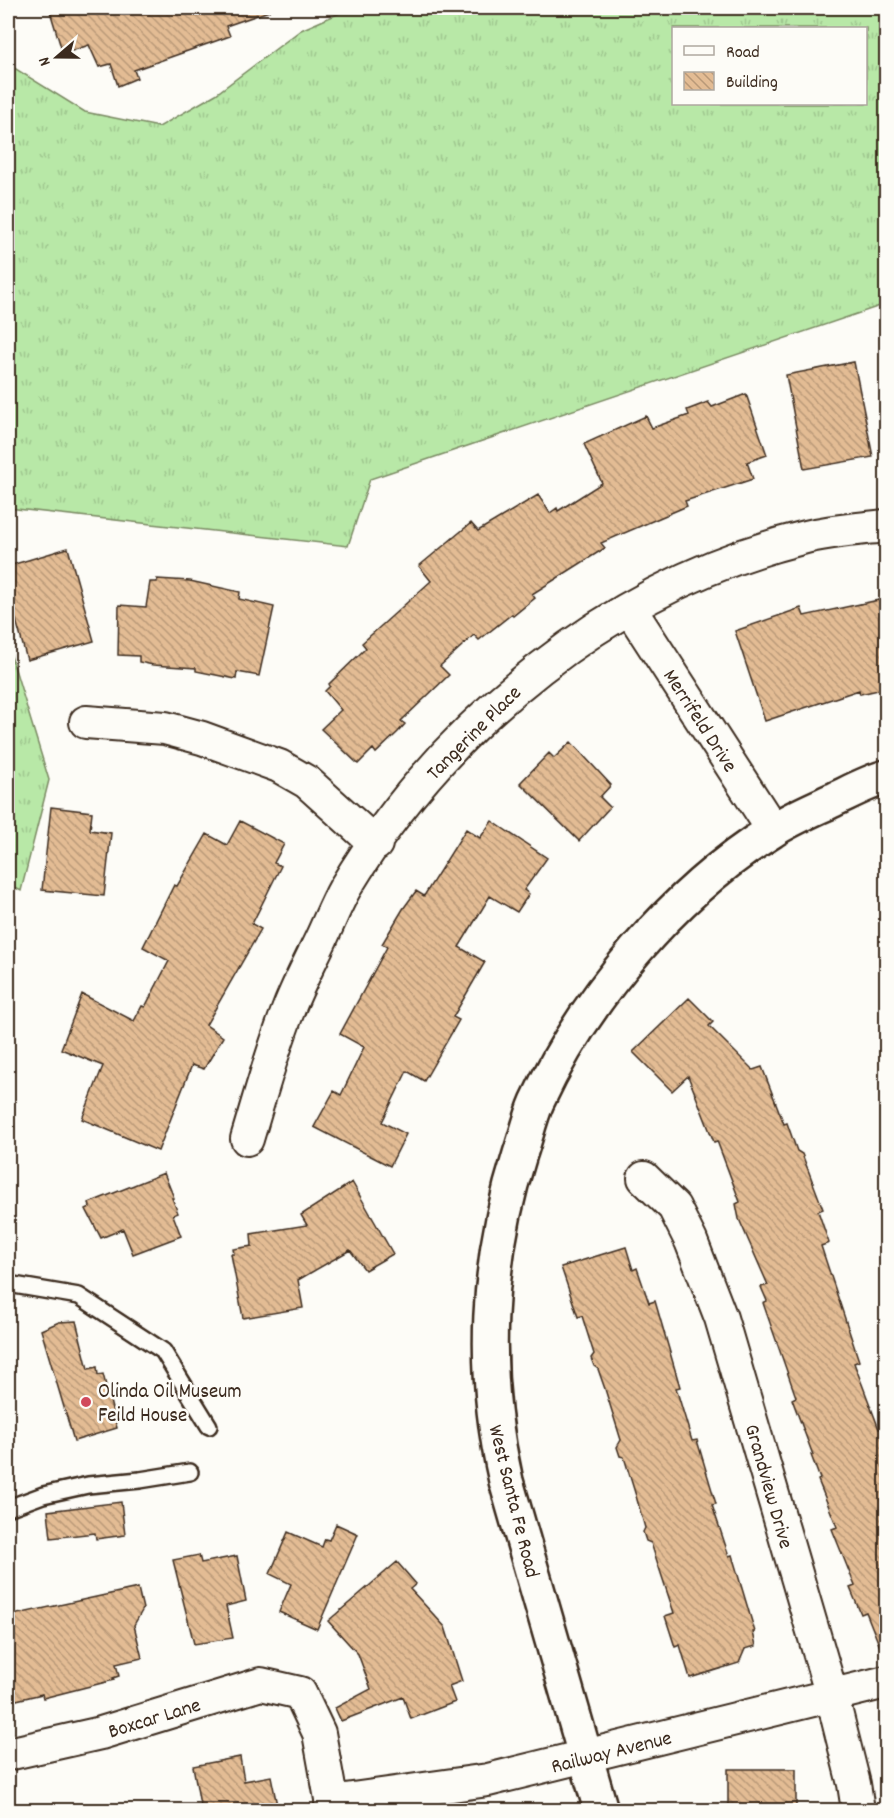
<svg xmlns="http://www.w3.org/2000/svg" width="894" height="1818" font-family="Dekko,sans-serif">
  <defs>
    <pattern id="grass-tufts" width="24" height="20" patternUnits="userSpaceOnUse" patternTransform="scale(1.5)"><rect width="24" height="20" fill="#b8e8a7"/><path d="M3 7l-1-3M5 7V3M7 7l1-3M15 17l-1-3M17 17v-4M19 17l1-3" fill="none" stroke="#9fc78f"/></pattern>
    <pattern id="building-back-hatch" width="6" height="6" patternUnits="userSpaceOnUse" patternTransform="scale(1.5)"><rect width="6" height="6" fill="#e3bc94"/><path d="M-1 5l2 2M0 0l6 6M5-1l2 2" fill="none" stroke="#b99978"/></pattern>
  </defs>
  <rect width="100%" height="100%" fill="#fdfcf7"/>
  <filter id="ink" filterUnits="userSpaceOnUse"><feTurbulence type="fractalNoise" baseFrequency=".0167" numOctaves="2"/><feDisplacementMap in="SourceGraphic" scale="12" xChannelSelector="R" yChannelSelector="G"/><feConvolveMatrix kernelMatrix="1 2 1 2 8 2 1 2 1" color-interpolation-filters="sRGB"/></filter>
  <g filter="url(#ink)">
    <!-- grass -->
    <path fill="url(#grass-tufts)" stroke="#7a8962" stroke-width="1.5" fill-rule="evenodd" d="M 351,8 L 886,8 L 886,304 L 370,479 L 348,546 L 8,508 L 8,64 L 85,112 L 159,127 L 216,94 L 301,30 ZM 674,28 L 866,28 L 866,104 L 674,104 Z
      M 8,646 L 49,780 L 21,891 L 8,884 Z"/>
    <!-- building -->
    <path fill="url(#building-back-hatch)" stroke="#3b2a1e" stroke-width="1.5" d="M 49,8 L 268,8 L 269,11 L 226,26 L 230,36 L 134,70 L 137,78 L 118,86 L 111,64 L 99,67 L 89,45 L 63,54 Z
      M 854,362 L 873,457 L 804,469 L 786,375 Z
      M 746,394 L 767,455 L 747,462 L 753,479 L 685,501 L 687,506 L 601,543 L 605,548 L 532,594 L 535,598 L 513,616 L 512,614 L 479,640 L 474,635 L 440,666 L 449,675 L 401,721 L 405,724 L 398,732 L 376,753 L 373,749 L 358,764 L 321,729 L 341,710 L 325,691 L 330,686 L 329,684 L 366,648 L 362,643 L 431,581 L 419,566 L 471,523 L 478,531 L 538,495 L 550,513 L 557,508 L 558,511 L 602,483 L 584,444 L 646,416 L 652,428 L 689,415 L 687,410 L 708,402 L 712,407 Z
      M 68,548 L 94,641 L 27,660 L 8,591 L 8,566 Z
      M 157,579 L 190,581 L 240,592 L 239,599 L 274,607 L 259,676 L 237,672 L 236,679 L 196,671 L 196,668 L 153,665 L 139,662 L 139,656 L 118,655 L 119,605 L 146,607 L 150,582 L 157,582 Z
      M 879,600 L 881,610 L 886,609 L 886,681 L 882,683 L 883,689 L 860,694 L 859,690 L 765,721 L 735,631 L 801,608 L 804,616 Z
      M 571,742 L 611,785 L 600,797 L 610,807 L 579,841 L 520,783 L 549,753 L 554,758 Z
      M 51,807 L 92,812 L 90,830 L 111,833 L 104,896 L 42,890 Z
      M 240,821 L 284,844 L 274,863 L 281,866 L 252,924 L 261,929 L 206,1025 L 223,1037 L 204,1069 L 192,1065 L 158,1151 L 82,1119 L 103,1066 L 61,1049 L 82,994 L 134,1021 L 142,1006 L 145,1007 L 169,961 L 143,947 L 174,885 L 177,886 L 207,834 L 227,845 Z
      M 492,821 L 547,858 L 524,890 L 529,894 L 517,912 L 490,896 L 459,947 L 485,962 L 453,1017 L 459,1020 L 424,1081 L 407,1071 L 382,1122 L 406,1134 L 390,1166 L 314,1127 L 334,1091 L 341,1095 L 364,1047 L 340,1034 L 387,947 L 382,944 L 403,909 L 416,891 L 424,896 L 466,829 L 480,838 Z
      M 689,998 L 713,1022 L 709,1026 L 753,1070 L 762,1067 L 784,1124 L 787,1123 L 797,1151 L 802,1154 L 823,1209 L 818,1211 L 829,1243 L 821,1246 L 859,1361 L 854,1363 L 879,1429 L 886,1426 L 886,1662 L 866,1612 L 861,1614 L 850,1588 L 855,1586 L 832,1529 L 837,1527 L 818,1480 L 820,1479 L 811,1455 L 813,1455 L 792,1399 L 796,1397 L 763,1303 L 767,1301 L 761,1287 L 768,1285 L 739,1219 L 736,1204 L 740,1202 L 717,1141 L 714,1142 L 688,1076 L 672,1091 L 633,1052 Z
      M 164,1173 L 174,1198 L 172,1198 L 178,1213 L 173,1215 L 181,1236 L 133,1254 L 123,1229 L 101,1238 L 86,1209 L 90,1207 L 89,1203 Z
      M 352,1182 L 393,1254 L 365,1270 L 350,1250 L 298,1280 L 303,1308 L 243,1318 L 231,1254 L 234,1254 L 233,1249 L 252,1246 L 251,1234 L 307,1225 L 301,1215 Z
      M 626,1247 L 633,1270 L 637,1268 L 649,1303 L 655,1301 L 680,1387 L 676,1388 L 692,1441 L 697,1440 L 716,1504 L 712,1505 L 729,1556 L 732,1555 L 755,1632 L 753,1632 L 756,1646 L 745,1649 L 739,1663 L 690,1678 L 680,1645 L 675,1647 L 665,1616 L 674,1613 L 651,1543 L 646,1541 L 643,1532 L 645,1528 L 636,1496 L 624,1457 L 620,1456 L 617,1447 L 621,1440 L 605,1389 L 598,1369 L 594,1366 L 591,1358 L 594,1354 L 582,1316 L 578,1317 L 561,1267 Z
      M 76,1321 L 88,1369 L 97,1367 L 98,1375 L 103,1374 L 117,1428 L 74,1441 L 41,1330 L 59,1322 Z
      M 121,1502 L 125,1535 L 96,1539 L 95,1533 L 51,1538 L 48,1511 Z
      M 336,1524 L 358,1534 L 317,1629 L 279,1612 L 291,1584 L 270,1574 L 288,1532 L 322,1547 L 325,1539 L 329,1540 Z
      M 199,1555 L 201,1563 L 237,1556 L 246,1601 L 226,1606 L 233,1638 L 194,1644 L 173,1560 Z
      M 397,1562 L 416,1584 L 410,1589 L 445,1627 L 462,1681 L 449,1686 L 455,1702 L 411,1719 L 403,1697 L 341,1721 L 335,1708 L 371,1689 L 358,1654 L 328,1621 Z
      M 138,1588 L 143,1609 L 134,1625 L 142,1658 L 116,1664 L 119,1676 L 113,1678 L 114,1680 L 43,1698 L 42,1694 L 8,1702 L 8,1616 Z
      M 240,1757 L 244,1781 L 271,1776 L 278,1810 L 201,1810 L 193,1766 Z
      M 728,1769 L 796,1769 L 796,1810 L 728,1810 Z"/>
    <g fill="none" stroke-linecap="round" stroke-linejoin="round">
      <!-- lane casing -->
      <g stroke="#3b2a1e" stroke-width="20">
        <path id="lane" d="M 8,1284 L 79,1296 L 163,1351 L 209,1426
          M 8,1508 L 43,1495 L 88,1485 L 140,1480 L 190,1472"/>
      </g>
      <!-- street casing -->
      <g stroke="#3b2a1e" stroke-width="36">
        <path id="street" d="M 630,609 L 773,830
          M 86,722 L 165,728 L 202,738 L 279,766 L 307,782 L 376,844
          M 247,1139 C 260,1096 272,1051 289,1008 C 298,985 310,962 321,939 C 329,922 336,904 345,888 C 445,722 613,585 802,538 C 829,531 859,529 886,526
          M 644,1178 L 674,1207 L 691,1241 L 721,1318 L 832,1696 L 854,1784 L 858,1810
          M 8,1754 L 101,1733 L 261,1684 L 300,1693 L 319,1733 L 333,1810
          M 331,1802 L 488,1780 L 886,1682"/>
      </g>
      <!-- secondary casing -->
      <g stroke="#3b2a1e" stroke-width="38">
        <path id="secondary" d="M 601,1810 L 506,1481 C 481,1372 486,1260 520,1154 C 526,1137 530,1118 537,1102 C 585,998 674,892 772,831 C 790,819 812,810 833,800 C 850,792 868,782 886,777"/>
      </g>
      <!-- lane -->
      <use href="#lane" stroke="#fdfcf7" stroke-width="15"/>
      <!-- street -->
      <use href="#street" stroke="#fdfcf7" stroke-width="32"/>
      <!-- secondary -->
      <use href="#secondary" stroke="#fdfcf7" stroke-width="33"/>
    </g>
  </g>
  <!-- markers -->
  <circle fill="#d1495b" stroke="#fdfcf7" stroke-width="2" cx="86" cy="1402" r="6"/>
  <g text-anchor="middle" stroke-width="5" stroke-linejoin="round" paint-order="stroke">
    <!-- street labels -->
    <g font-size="21" fill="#3b2a1e" stroke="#fdfcf7">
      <text transform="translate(701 720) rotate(57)" y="7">Merrifeld Drive</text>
      <text transform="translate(473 732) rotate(-45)" y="7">Tangerine Place</text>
      <text transform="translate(770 1486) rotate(74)" y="7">Grandview Drive</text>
      <text transform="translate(515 1501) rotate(76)" y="7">West Santa Fe Road</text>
      <text transform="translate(154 1717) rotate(-17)" y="7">Boxcar Lane</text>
      <text transform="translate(611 1751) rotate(-14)" y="7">Railway Avenue</text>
    </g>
    <!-- poi labels -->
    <g font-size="21" fill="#3b2a1e" stroke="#fdfcf7" text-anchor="start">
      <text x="98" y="1397">Olinda Oil Museum<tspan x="98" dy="24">Feild House</tspan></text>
    </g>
  </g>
  <!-- margin -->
  <rect width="894" height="1818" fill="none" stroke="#fdfcf7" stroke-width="30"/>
  <rect x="15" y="15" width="864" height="1788" fill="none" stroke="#3b2a1e" stroke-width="2" filter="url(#ink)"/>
  <!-- legend -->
  <rect x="672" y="27" width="195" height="78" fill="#fdfcf7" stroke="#afa8a0" stroke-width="1.5"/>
  <rect x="684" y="46" width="30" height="9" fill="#fdfcf7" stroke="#afa8a0" stroke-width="1.5"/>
  <text x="726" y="57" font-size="18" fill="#3b2a1e">Road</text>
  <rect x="684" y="72" width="30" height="18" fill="url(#building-back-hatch)" stroke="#afa8a0" stroke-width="1.5"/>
  <text x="726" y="87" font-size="18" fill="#3b2a1e">Building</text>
  <!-- north arrow -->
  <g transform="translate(57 57) rotate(250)" stroke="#fdfcf7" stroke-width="4.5" paint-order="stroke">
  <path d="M0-4.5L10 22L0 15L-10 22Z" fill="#3b2a1e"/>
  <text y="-9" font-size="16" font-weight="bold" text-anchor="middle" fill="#3b2a1e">N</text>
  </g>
</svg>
